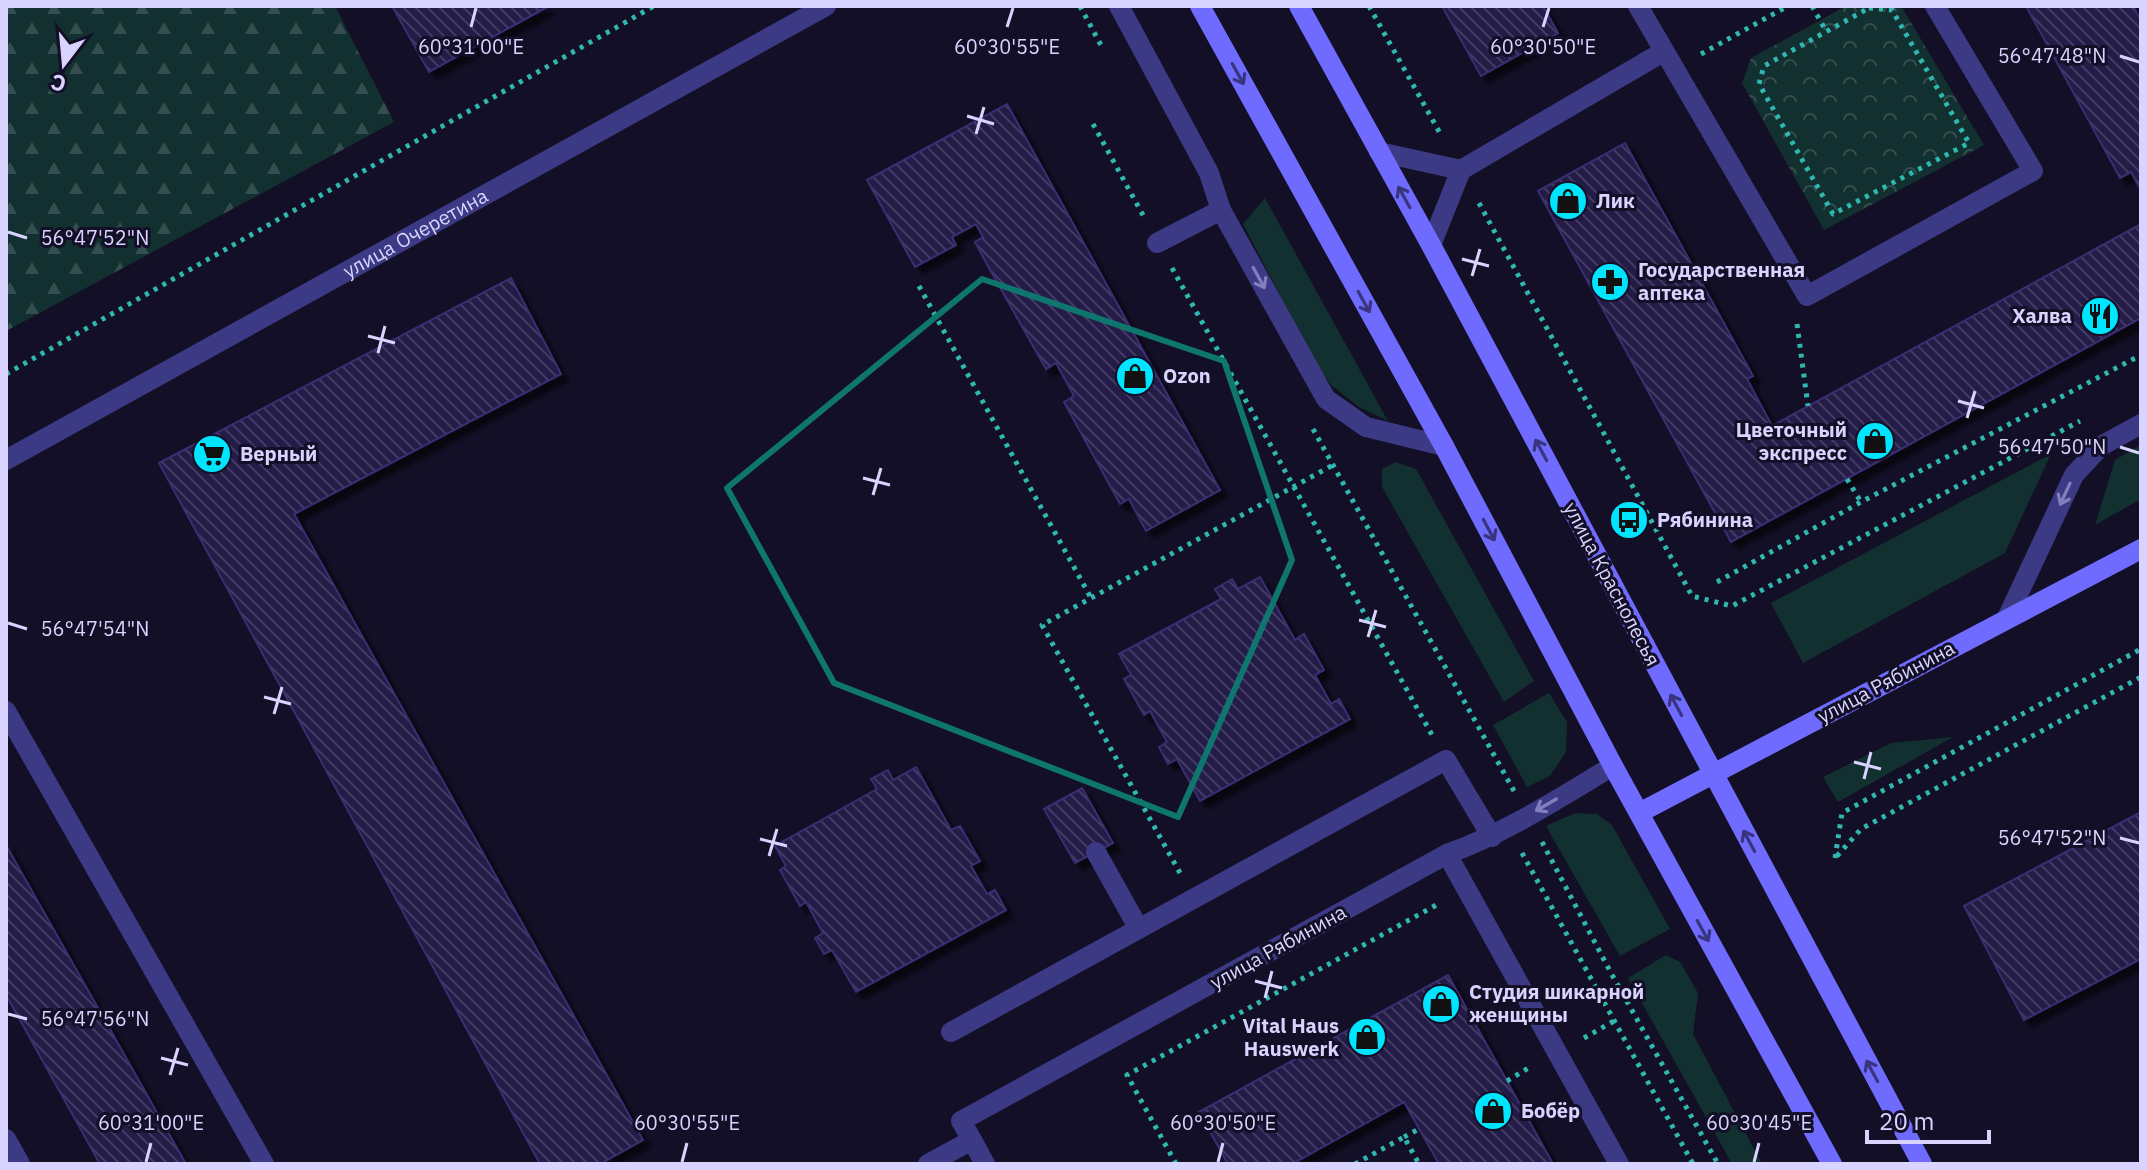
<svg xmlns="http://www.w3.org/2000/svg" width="2147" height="1170" font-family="'IBM Plex Sans',sans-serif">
  <defs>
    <pattern id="forest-firs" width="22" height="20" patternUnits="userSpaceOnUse" patternTransform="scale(2)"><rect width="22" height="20" fill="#12302f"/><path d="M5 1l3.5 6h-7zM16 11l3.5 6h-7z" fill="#344d4e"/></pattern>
    <pattern id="park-crowns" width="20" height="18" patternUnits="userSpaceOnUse" patternTransform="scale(2)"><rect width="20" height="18" fill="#12302f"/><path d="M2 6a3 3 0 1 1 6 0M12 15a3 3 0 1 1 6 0" fill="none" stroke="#344d4e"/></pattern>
    <pattern id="building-back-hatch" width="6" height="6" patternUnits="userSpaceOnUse" patternTransform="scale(2)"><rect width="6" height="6" fill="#241b47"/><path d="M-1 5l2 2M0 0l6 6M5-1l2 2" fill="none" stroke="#433b63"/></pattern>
    <filter id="shadow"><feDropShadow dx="7" dy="7" stdDeviation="2" flood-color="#0009"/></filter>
  </defs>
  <rect width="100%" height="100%" fill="#130f26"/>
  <!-- green -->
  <path fill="#12302f" d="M 1265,198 L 1388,421 L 1359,407 L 1331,385 L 1312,357 L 1243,224 Z
    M 2141,445 L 2141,499 L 2095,525 L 2115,460 Z
    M 2051,454 L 2005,553 L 1803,663 L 1771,603 Z
    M 1396,462 L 1416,469 L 1534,681 L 1504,702 L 1382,487 L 1382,469 Z
    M 1549,693 L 1567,722 L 1566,752 L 1550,776 L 1527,787 L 1493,725 Z
    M 1953,737 L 1838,802 L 1823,777 L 1891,743 Z
    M 1575,813 L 1597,814 L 1612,825 L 1670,929 L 1620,956 L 1546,826 Z
    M 1666,955 L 1680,962 L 1698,993 L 1693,1034 L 1762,1164 L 1732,1164 L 1628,978 Z"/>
  <!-- forest -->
  <path fill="url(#forest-firs)" d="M 6,6 L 335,6 L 394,122 L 6,331 Z"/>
  <!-- park -->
  <path fill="url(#park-crowns)" d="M 1846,6 L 1901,6 L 1984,145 L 1824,230 L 1742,83 L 1751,58 Z"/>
  <!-- building -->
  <path fill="url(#building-back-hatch)" stroke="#3b2d73" stroke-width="2" filter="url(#shadow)" d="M 392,6 L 549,6 L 429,72 Z
    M 1442,6 L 1543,6 L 1558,33 L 1481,76 Z
    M 2026,6 L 2133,6 L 2141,21 L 2141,190 L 2131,172 L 2120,178 Z
    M 1007,104 L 1220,490 L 1146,531 L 1129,499 L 1120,504 L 1064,402 L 1074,396 L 1056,363 L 1046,369 L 989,268 L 975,242 L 983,237 L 976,224 L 952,237 L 956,245 L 915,267 L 867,180 Z
    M 1625,143 L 1753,376 L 1747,379 L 1772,426 L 2141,224 L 2141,318 L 1731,542 L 1538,191 Z
    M 511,278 L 561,374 L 294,514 L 643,1140 L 600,1164 L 540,1164 L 159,463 Z
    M 1260,577 L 1295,640 L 1304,634 L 1324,670 L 1315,675 L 1331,704 L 1339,699 L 1350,719 L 1200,801 L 1177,759 L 1168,764 L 1159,747 L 1167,742 L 1150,711 L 1144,715 L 1124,679 L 1131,675 L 1119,654 L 1221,599 L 1215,589 L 1232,579 L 1238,589 Z
    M 916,767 L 951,830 L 960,826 L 980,861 L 971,866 L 987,894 L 995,890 L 1006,910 L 856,992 L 832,950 L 824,954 L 815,938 L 823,933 L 806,902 L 800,906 L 780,870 L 786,866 L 775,846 L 877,789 L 871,779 L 888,770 L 893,780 Z
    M 1082,788 L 1113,843 L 1075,863 L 1044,809 Z
    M 2141,812 L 2141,959 L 2024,1020 L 1964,906 Z
    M 6,845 L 186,1164 L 100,1164 L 6,995 Z
    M 1448,975 L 1553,1164 L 1439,1164 L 1404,1102 L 1292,1164 L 1228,1164 L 1199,1112 Z"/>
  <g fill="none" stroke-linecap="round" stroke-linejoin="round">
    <!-- path -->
    <path stroke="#2fb8b0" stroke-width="5" stroke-dasharray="4 6" stroke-linecap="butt" d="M 1080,6 L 1103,49
      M 1369,6 L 1441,135
      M 1812,6 L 1826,31
      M 1869,8 L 1892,10 L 1969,143 L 1833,214 L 1759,84 L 1764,66 Z
      M 1701,54 L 1788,6
      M 1093,124 L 1144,217
      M 1479,203 L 1692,596 L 1732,606 L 2080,421
      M 1172,268 L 1432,735
      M 919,286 L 1091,598
      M 1797,324 L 1808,406
      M 6,374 L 654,6
      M 1313,429 L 1514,791
      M 1847,479 L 1861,502
      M 1717,582 L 1861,502 L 2141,355
      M 1542,842 L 1611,973 L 1718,1164
      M 1522,853 L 1693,1164
      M 1837,856 L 1861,829 L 2141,677
      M 1835,858 L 1842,813 L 2141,649
      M 1180,873 L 1042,625 L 1333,465
      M 1584,1038 L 1614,1021
      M 1507,1081 L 1530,1067
      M 1404,1137 L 1419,1129
      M 1176,1164 L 1127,1075 L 1440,903
      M 1355,1164 L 1404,1137 L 1419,1164"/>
    <!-- lane -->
    <path stroke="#3d3a85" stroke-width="20" d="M 1638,6 L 1807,296 L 2033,171 L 1935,6
      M 1157,243 L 1221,210
      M 6,711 L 264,1164
      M 1096,852 L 1139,929
      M 1447,854 L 1619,1164
      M 951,1032 L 1446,760 L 1492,837
      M 6,1139 L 20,1164
      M 928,1164 L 972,1140 L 985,1164"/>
    <!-- street -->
    <g stroke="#3d3a85" stroke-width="20">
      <path d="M 1119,6 L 1209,173 L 1221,210 L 1326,399 L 1366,427 L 1444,446"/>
      <path d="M 1379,152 L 1461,170 L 1431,245"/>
      <path d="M 1461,170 L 1663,52"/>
      <path id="s1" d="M 6,460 L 826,6"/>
      <path d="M 2007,618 L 2074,475 L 2101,446 L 2141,424"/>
      <path d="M 972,1140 L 961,1121 L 1447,854 C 1506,833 1559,798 1613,766"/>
    </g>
    <!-- secondary -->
    <path stroke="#6f6bff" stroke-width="20" d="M 1200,6 L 1444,446 L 1613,766 L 1832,1164
      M 1299,6 L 1431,245 L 1922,1164
      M 1639,813 L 2141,549"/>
  </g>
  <!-- one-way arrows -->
  <defs><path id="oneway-shaft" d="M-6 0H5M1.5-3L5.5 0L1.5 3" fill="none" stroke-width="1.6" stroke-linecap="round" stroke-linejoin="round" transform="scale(2)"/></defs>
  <g stroke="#38347d">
    <use href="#oneway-shaft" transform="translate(1238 74) rotate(61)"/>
    <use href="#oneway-shaft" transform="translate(1404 197) rotate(-119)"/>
    <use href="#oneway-shaft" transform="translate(1364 302) rotate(61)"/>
    <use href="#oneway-shaft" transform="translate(1541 450) rotate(-118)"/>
    <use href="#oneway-shaft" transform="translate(1489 530) rotate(62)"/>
    <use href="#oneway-shaft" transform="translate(1676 705) rotate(-118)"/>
    <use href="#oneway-shaft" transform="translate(1749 841) rotate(-118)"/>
    <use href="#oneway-shaft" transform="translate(1703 931) rotate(61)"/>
    <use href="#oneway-shaft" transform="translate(1872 1071) rotate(-118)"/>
  </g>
  <g stroke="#837fbc">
    <use href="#oneway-shaft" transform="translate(1259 278) rotate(61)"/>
    <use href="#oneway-shaft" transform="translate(2065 494) rotate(115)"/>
    <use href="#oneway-shaft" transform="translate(1546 805) rotate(150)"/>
  </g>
  <!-- marked area -->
  <path fill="none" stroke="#0f766e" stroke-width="6" stroke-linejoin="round" d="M 982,279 L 1224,361 L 1292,560 L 1178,817 L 834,683 L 727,488 Z"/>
  <!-- ticks -->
  <path fill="none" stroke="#d9d4ff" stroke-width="3" d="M 471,27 L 476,8M 1007,27 L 1013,8M 1543,27 L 1549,8M 2120,56 L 2139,62M 967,116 L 994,124M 976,134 L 984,107M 8,232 L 27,238M 1462,259 L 1489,266M 1472,276 L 1480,249M 368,336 L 395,343M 378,353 L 385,326M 1958,401 L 1984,408M 1967,418 L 1975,391M 2120,447 L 2139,453M 863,478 L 890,485M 873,495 L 881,468M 1359,620 L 1386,627M 8,623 L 27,629M 1368,637 L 1376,610M 264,697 L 291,704M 274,714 L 282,687M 1854,762 L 1881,769M 1864,779 L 1871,752M 2120,838 L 2139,843M 760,839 L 787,846M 769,856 L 777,829M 1255,981 L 1282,988M 1265,998 L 1272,971M 8,1014 L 27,1019M 161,1058 L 188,1065M 170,1075 L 178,1048M 146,1162 L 151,1143M 682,1162 L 687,1143M 1218,1162 L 1223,1143M 1754,1162 L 1759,1143"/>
  <!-- icons -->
  <defs>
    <g id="shop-disc" transform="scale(2)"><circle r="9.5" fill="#00e5ff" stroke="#130f26"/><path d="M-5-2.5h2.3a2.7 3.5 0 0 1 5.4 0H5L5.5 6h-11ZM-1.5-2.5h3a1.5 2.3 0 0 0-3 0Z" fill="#111"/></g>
    <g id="pharmacy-disc" transform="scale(2)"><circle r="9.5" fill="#00e5ff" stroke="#130f26"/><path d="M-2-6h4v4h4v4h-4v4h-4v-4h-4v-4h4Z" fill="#111"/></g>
    <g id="restaurant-disc" transform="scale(2)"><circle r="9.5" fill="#00e5ff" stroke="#130f26"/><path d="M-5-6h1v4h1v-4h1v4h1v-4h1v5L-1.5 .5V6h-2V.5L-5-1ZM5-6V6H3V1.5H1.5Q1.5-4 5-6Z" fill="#111"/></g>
    <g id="supermarket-disc" transform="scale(2)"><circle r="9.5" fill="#00e5ff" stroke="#130f26"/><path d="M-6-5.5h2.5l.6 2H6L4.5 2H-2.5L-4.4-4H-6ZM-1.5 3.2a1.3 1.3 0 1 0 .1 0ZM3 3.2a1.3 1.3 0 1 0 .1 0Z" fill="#111"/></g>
    <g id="bus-disc" transform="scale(2)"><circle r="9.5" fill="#00e5ff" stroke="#130f26"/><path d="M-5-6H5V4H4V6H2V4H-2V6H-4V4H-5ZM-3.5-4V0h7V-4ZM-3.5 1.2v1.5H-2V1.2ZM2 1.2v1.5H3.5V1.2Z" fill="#111"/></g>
  </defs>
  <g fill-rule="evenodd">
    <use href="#shop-disc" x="1568" y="201"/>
    <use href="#pharmacy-disc" x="1610" y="282"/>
    <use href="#restaurant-disc" x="2100" y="316"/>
    <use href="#shop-disc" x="1135" y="376"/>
    <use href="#shop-disc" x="1875" y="441"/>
    <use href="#supermarket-disc" x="212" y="454"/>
    <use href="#bus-disc" x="1629" y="520"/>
    <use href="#shop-disc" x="1441" y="1004"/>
    <use href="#shop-disc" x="1367" y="1037"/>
    <use href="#shop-disc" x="1493" y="1111"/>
  </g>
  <g text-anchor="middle" stroke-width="6" stroke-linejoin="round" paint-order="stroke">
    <!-- poi labels -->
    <g font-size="20" font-weight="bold" fill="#d9d4ff" stroke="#130f26" text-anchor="start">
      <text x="1596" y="208">Лик</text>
      <text x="1638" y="277">Государственная<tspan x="1638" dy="23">аптека</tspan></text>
      <text x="2072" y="323" text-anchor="end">Халва</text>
      <text x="1163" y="383">Ozon</text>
      <text x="1847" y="437" text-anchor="end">Цветочный<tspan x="1847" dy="23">экспресс</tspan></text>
      <text x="240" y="461">Верный</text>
      <text x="1657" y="527">Рябинина</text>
      <text x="1469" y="999">Студия шикарной<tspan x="1469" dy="23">женщины</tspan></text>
      <text x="1339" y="1033" text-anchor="end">Vital Haus<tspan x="1339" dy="23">Hauswerk</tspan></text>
      <text x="1521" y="1118">Бобёр</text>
    </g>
    <!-- street labels -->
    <g font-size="20" fill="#d9d4ff" stroke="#130f26">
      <text dy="7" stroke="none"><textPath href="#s1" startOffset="468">улица Очеретина</textPath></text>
      <text transform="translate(1612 584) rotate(62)" y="7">улица Краснолесья</text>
      <text transform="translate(1886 682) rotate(-28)" y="7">улица Рябинина</text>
      <text transform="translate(1278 947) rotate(-29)" y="7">улица Рябинина</text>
    </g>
  </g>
  <g font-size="20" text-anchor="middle" fill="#d9d4ff" stroke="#130f26" stroke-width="6" stroke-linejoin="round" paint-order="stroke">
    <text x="471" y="54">60°31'00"E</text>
    <text x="1007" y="54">60°30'55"E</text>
    <text x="1543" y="54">60°30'50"E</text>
    <text x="2052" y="63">56°47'48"N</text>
    <text x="95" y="245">56°47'52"N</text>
    <text x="2052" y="454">56°47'50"N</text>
    <text x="95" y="636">56°47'54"N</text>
    <text x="2052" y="845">56°47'52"N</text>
    <text x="95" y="1026">56°47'56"N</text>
    <text x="151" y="1130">60°31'00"E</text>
    <text x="687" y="1130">60°30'55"E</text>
    <text x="1223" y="1130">60°30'50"E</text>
    <text x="1759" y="1130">60°30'45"E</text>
  </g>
  <!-- border -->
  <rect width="2147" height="1170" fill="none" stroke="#d9d4ff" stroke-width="16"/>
  <!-- north arrow -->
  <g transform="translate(64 64) rotate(196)" stroke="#130f26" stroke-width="6" paint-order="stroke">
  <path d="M0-6L14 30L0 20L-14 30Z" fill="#d9d4ff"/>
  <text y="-12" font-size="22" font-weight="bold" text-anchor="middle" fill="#d9d4ff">С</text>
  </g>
  <!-- scale -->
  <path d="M1867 1130v12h122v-12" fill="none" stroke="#d9d4ff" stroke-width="4"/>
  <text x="1879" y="1130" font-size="24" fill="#d9d4ff" stroke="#130f26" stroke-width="6" paint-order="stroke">20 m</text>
</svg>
